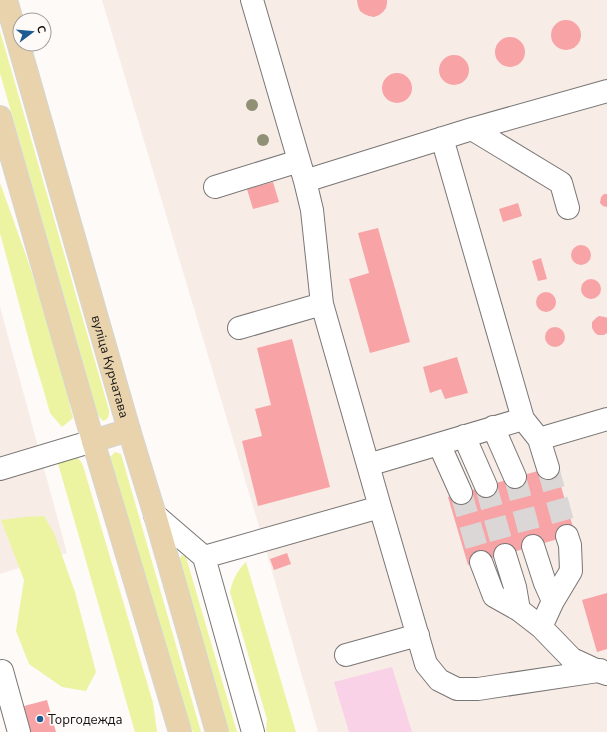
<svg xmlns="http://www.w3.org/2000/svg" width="607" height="732" font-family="'Nunito Sans',sans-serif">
  <rect width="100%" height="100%" fill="#fdfaf8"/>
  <!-- built -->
  <path fill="#f7ece6" d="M 102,0 L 607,0 L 607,732 L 318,732 L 263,540 Z
    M 0,307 L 67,553 L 0,574 Z"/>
  <!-- green -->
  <path fill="#ecf4a1" d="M 0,31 L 109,410 C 109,415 109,419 103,421 L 100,418 L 97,413 L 0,73 Z
    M 0,183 L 28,261 L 57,351 L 73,418 L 62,427 L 50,413 L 43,388 L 34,359 L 0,233 Z
    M 115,452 L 121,454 L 201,732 L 193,732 L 179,697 L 110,457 Z
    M 72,455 C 79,458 82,462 84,469 L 153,703 L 157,732 L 135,732 L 57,460 Z
    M 44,516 L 54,533 L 75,592 L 96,672 L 86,691 L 62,687 L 29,664 L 16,631 L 24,580 L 1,520 L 25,517 Z
    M 182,555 L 186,557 L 237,732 L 229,732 L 179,559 Z
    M 246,562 L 296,732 L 266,732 L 267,719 L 264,709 L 230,592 C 233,579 237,571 246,562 Z"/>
  <!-- water -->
  <path fill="#f9d2e7" d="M 392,667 L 412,732 L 349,732 L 334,682 Z"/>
  <!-- building -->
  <path fill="#f8a3a6" d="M 357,0 L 387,0 L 387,3 L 386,8 L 383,12 L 379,15 L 374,17 L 369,16 L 364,14 L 360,11 L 358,6 Z
    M551 35a15 15 0 1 1 30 0a15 15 0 1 1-30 0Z
    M495 52a15 15 0 1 1 30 0a15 15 0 1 1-30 0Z
    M439 70a15 15 0 1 1 30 0a15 15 0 1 1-30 0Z
    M382 88a15 15 0 1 1 30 0a15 15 0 1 1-30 0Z
    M 273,182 L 279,202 L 253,209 L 247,189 Z
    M 604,194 L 607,194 L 607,207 L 603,206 L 600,203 L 601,197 Z
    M 518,203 L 522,216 L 503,222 L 499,209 Z
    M 378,228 L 410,342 L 370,353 L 349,279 L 369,273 L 358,233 Z
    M571 255a10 10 0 1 1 20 0a10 10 0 1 1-20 0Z
    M 541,258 L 547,279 L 538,281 L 532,261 Z
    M581 289a10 10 0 1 1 20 0a10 10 0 1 1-20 0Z
    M536 302a10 10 0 1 1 20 0a10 10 0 1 1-20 0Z
    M 599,316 L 605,317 L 607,318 L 607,333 L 604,335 L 598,335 L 595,333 L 592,328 L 592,322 L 596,318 Z
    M545 337a10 10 0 1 1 20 0a10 10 0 1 1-20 0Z
    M 292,339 L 330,487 L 258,506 L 242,441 L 262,436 L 255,409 L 271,405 L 257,348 Z
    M 457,357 L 468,393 L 445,399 L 441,389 L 430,393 L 423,367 Z
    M 555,466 L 575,534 L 468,565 L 448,497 Z
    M 287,553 L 291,564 L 274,570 L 270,559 Z
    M 607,593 L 607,649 L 597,652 L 582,600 Z
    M 47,700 L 56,732 L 31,732 L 24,706 Z"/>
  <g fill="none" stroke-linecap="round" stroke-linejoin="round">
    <!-- minor-tunnel -->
    <path stroke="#dad7d6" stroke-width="22" stroke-dasharray="22 11" stroke-linecap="butt" d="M 548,468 L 567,536
      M 515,477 L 533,546
      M 486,486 L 505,555
      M 461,493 L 481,562"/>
    <!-- minor casing -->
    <g stroke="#797675" stroke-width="24">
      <path id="minor" d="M 472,129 L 561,183 L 568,208
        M 442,138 L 523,419
        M 305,181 L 472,129 L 607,91
        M 215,187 L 299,161
        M 239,328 L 322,304
        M 493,427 L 515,477
        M 464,436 L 486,486
        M 539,439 L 607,419
        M 439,444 L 461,493
        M 368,465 L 523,419 L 539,439 L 548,468
        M 0,469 L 93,441
        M 380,507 L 426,664 L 439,680 L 457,689 L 478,689 L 598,671 L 607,674
        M 155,515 L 204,557 L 253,732
        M 533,546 L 545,583 L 553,601
        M 505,555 L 515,587 L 519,610 L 541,627 L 572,659 L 598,671 L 600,670
        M 204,557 L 380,507 L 322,304 L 312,210 L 305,181 L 252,0
        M 481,562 L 494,596 L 519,610
        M 541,627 L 553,601 L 571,571 L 570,545 L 567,536
        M 346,655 L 418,635
        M 2,671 L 19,732"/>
    </g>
    <!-- major casing -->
    <g stroke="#d5d5d4" stroke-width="24">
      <g id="major">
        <path id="s1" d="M 6,0 L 129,430 L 155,515 L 217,732"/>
        <path d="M 0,117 L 93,441 L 180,732"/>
        <path d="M 93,441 L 129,430"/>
      </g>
    </g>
    <!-- minor -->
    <use href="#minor" stroke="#fff" stroke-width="22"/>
    <!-- major -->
    <use href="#major" stroke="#e9d3ac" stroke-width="22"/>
  </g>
  <!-- trees -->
  <g fill="#909077">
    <circle cx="252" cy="105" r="6"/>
    <circle cx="263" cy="140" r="6"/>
  </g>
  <!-- markers -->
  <circle fill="#1f5b91" stroke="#fdfaf8" stroke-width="1.5" cx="40" cy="719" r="4"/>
  <g text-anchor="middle" stroke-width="3.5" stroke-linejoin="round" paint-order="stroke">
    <!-- street labels -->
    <g font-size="13" fill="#141312" stroke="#fdfaf8">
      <text dy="5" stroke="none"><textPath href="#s1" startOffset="381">вуліца Курчатава</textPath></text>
    </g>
    <!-- poi labels -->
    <g font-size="13" fill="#141312" stroke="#fdfaf8" text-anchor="start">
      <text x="48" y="724">Торгодежда</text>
    </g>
  </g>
  <!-- north arrow -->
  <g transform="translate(32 32) rotate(74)"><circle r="19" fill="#fdfaf8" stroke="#a09e9c"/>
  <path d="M0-3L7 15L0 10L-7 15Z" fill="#1f5b91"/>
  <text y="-6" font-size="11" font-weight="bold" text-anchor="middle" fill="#141312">С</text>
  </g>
</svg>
